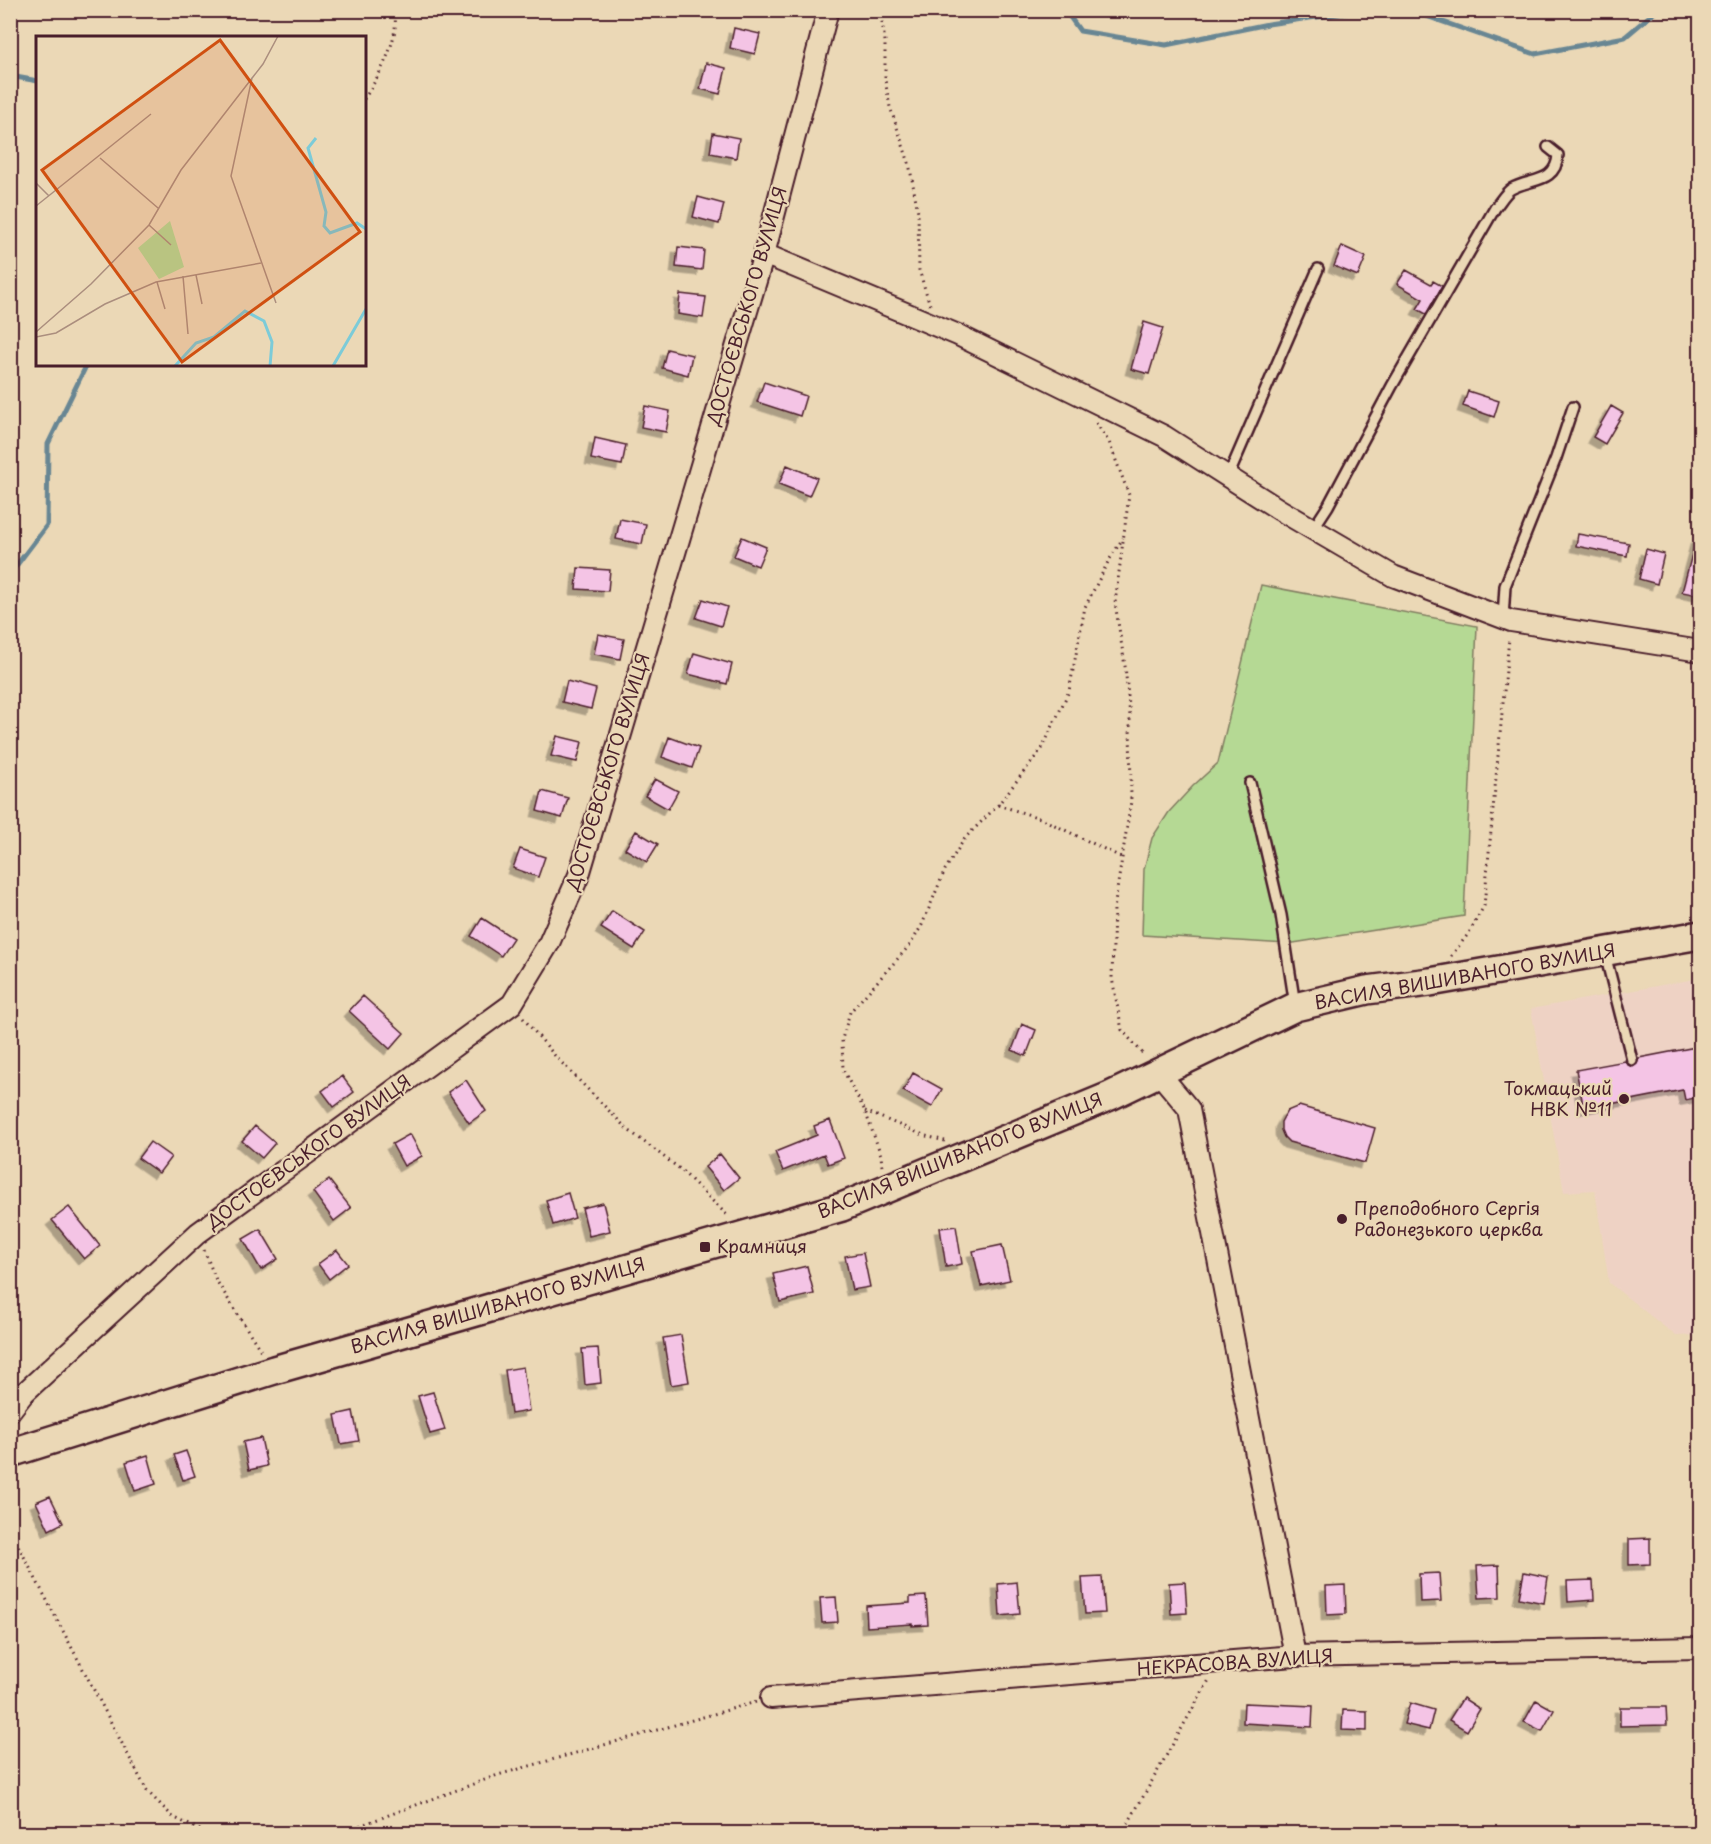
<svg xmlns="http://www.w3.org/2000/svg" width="1711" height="1844" font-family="'Playpen Sans',sans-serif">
  <defs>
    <filter id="shadow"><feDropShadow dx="-5.5" dy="5.5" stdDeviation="0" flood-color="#0004"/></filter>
  </defs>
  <rect width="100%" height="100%" fill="#ebd8b6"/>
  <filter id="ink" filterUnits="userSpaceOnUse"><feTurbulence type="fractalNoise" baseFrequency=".0167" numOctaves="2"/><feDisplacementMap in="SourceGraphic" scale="12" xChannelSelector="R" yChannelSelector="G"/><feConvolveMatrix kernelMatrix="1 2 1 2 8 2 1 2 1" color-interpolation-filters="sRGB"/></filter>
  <g filter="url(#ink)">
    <!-- built -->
    <path fill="#eed2c4" d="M 1700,978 L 1700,1335 L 1676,1336 L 1609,1283 L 1595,1190 L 1564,1192 L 1531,1009 Z"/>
    <!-- green -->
    <path fill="#b5d994" stroke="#807c60" stroke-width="1.5" d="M 1261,585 L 1477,626 L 1464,916 L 1287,944 L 1142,935 L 1144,869 L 1152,838 L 1169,812 L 1193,786 L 1218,763 Z"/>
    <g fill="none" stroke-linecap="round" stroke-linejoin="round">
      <!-- stream -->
      <path stroke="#688693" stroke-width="5" d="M 1065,10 L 1080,31 L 1166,45 L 1268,24 L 1365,10
        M 1409,10 L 1535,54 L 1625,37 L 1657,10
        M 10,76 L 38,81
        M 10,574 L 47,525 L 48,444 L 87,364"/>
    </g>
    <!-- building -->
    <path fill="#f4c4e5" stroke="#4a1f2b" stroke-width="1.5" filter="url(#shadow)" d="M 734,28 L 760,34 L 755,54 L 730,48 Z
      M 706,63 L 726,68 L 720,94 L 700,89 Z
      M 713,133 L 739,138 L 736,158 L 710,153 Z
      M 698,197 L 724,204 L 719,224 L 693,217 Z
      M 1342,246 L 1366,257 L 1358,276 L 1334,266 Z
      M 678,247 L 704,250 L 702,270 L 676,267 Z
      M 1406,270 L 1431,284 L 1433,281 L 1442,286 L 1426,314 L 1417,309 L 1423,299 L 1397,284 Z
      M 680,294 L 706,297 L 703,318 L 678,314 Z
      M 1144,322 L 1163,328 L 1149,374 L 1131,369 Z
      M 667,349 L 692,355 L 688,375 L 662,368 Z
      M 764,382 L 806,396 L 800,416 L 757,402 Z
      M 1468,391 L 1499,401 L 1494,417 L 1463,406 Z
      M 645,406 L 670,411 L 666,432 L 641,427 Z
      M 1611,406 L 1623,413 L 1605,444 L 1593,437 Z
      M 595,438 L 626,445 L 622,465 L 591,459 Z
      M 787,465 L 817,478 L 809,496 L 779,484 Z
      M 620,519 L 646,524 L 642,544 L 616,539 Z
      M 1578,534 L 1629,543 L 1627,556 L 1576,546 Z
      M 742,537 L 766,547 L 758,566 L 734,556 Z
      M 1696,539 L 1701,539 L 1701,584 L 1698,595 L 1682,592 Z
      M 1646,549 L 1664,554 L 1657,584 L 1639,579 Z
      M 578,568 L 610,570 L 608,591 L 576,589 Z
      M 703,599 L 727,607 L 721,626 L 696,618 Z
      M 598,634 L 624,639 L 620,659 L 594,654 Z
      M 694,653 L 732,664 L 727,684 L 688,674 Z
      M 567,681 L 596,689 L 591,709 L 562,702 Z
      M 557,736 L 582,742 L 577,762 L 551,756 Z
      M 669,737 L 699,748 L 692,768 L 662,757 Z
      M 655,779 L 678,791 L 668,809 L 645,796 Z
      M 542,791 L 568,798 L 562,818 L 537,811 Z
      M 636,831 L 658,844 L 647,862 L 625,849 Z
      M 520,849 L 545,857 L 538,877 L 513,868 Z
      M 612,911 L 645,932 L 634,949 L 601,928 Z
      M 482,918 L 513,938 L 501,956 L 471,936 Z
      M 363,996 L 404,1033 L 390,1049 L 349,1011 Z
      M 1022,1024 L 1036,1030 L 1026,1056 L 1012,1050 Z
      M 1701,1046 L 1701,1097 L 1685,1100 L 1683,1090 L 1584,1109 L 1576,1070 L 1625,1061 L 1628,1065 L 1633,1067 L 1637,1064 L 1639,1058 Z
      M 913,1073 L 942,1089 L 932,1107 L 903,1091 Z
      M 342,1076 L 354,1092 L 334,1107 L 322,1091 Z
      M 466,1080 L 486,1111 L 469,1123 L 448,1092 Z
      M 1299,1106 L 1375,1128 L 1365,1163 L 1289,1142 L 1284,1137 L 1281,1130 L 1281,1122 L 1287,1111 Z
      M 830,1120 L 844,1158 L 828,1164 L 824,1154 L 783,1171 L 775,1152 L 817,1135 L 814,1126 Z
      M 255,1126 L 275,1143 L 262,1158 L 242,1141 Z
      M 410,1134 L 422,1156 L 404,1166 L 392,1144 Z
      M 150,1142 L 171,1157 L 159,1173 L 138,1158 Z
      M 720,1154 L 739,1178 L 724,1190 L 705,1167 Z
      M 329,1180 L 351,1208 L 334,1221 L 313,1192 Z
      M 568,1193 L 575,1218 L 553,1225 L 546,1200 Z
      M 603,1203 L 610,1231 L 589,1236 L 582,1208 Z
      M 69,1207 L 100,1246 L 84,1259 L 52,1220 Z
      M 956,1226 L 962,1264 L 946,1267 L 940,1228 Z
      M 260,1229 L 278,1259 L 261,1270 L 243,1239 Z
      M 1002,1245 L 1010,1280 L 981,1286 L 973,1251 Z
      M 337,1250 L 348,1264 L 329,1279 L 318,1264 Z
      M 863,1253 L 870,1287 L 852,1290 L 845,1256 Z
      M 807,1266 L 814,1294 L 780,1302 L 773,1274 Z
      M 681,1335 L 689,1382 L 671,1385 L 663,1338 Z
      M 598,1348 L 601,1383 L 585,1385 L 582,1349 Z
      M 523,1367 L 529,1411 L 511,1414 L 505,1370 Z
      M 433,1392 L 445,1430 L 430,1434 L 418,1396 Z
      M 353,1411 L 359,1441 L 341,1444 L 335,1415 Z
      M 261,1438 L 267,1466 L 249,1470 L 243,1442 Z
      M 186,1451 L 195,1476 L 183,1480 L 174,1455 Z
      M 148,1455 L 156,1484 L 135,1491 L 126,1462 Z
      M 50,1496 L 63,1523 L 49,1530 L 36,1502 Z
      M 1650,1538 L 1650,1564 L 1629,1565 L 1629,1539 Z
      M 1499,1565 L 1500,1597 L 1479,1598 L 1477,1566 Z
      M 1524,1572 L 1548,1577 L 1544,1603 L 1519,1598 Z
      M 1439,1573 L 1441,1601 L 1420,1602 L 1419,1574 Z
      M 1102,1577 L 1105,1613 L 1085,1614 L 1082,1578 Z
      M 1593,1580 L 1594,1600 L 1568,1602 L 1567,1581 Z
      M 1017,1582 L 1020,1614 L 1000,1616 L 998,1584 Z
      M 1185,1582 L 1187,1613 L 1171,1614 L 1169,1583 Z
      M 1345,1585 L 1346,1614 L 1327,1615 L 1326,1586 Z
      M 926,1596 L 928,1625 L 912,1626 L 912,1624 L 867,1627 L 866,1606 L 910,1603 L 910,1597 Z
      M 836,1597 L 838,1622 L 822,1623 L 820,1598 Z
      M 1463,1698 L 1480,1709 L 1467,1731 L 1449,1720 Z
      M 1536,1700 L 1554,1710 L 1542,1731 L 1524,1722 Z
      M 1244,1703 L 1313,1706 L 1312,1727 L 1243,1723 Z
      M 1410,1703 L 1434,1710 L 1429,1730 L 1404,1724 Z
      M 1620,1707 L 1666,1707 L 1667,1725 L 1620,1726 Z
      M 1343,1710 L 1367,1711 L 1367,1731 L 1342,1730 Z"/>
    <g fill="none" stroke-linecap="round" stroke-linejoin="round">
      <!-- lane casing -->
      <g stroke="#4a1f2b" stroke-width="14">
        <path id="lane" d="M 1228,477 L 1318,269
          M 1313,529 L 1328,506 L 1392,386 L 1495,208 C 1500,202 1505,193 1511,189 C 1530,178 1556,184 1558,155 L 1548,147
          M 1503,618 L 1505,586 L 1556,458 L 1573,407
          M 1250,783 L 1281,915 L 1295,1005
          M 1605,954 L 1632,1060"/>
      </g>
      <!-- street casing -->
      <g stroke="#4a1f2b" stroke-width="24">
        <path id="street" d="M 764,254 L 958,335 L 1164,436 L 1280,510 L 1393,576 L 1511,621 L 1700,651
          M 1158,1072 L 1189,1109 L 1295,1656
          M 10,1411 L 24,1393 L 198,1233 L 512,1004 L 549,943 L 579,875 L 764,254 L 828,10
          M 771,1698 L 1295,1656 L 1700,1648"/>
      </g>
      <!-- secondary casing -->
      <g stroke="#4a1f2b" stroke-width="32">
        <path id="secondary" d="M 10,1453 L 274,1370 L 842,1207 L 1110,1096 L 1295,1007 L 1367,990 L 1430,982 L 1700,935"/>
      </g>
      <!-- path -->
      <path stroke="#4a1f2b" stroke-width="3" stroke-dasharray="1.5 4.5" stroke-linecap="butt" d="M 880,10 L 885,41 L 885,80 L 890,107 L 909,163 L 918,212 L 919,270 L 930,305
        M 364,99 C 379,76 401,38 394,10
        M 1096,423 L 1109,442 L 1129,495 L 1115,603 L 1125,666 L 1130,716 L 1131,801 L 1114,909 L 1112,978 L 1122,1030 L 1145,1056
        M 998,805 L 1040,818 L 1123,858
        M 1451,956 L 1469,933 L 1484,906 L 1509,638
        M 523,1018 L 556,1057 L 627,1129 L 680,1169 L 729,1217
        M 865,1111 L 926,1136 L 945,1141
        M 882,1166 L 881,1155 L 865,1111 L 843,1070 L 842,1039 L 850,1012 L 910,945 L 922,925 L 945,870 L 965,838 L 998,805 L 1043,747 L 1069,691 L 1085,607 L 1108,562 L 1123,538
        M 204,1250 L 216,1280 L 261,1351
        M 10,1530 L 147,1791 L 173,1817 L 208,1834
        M 337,1834 L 498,1775 L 756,1702
        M 1122,1834 L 1209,1680"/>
      <!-- lane -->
      <use href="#lane" stroke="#ebd8b6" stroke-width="9"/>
      <!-- street -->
      <use href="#street" stroke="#ebd8b6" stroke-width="20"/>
      <!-- secondary -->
      <use href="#secondary" stroke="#ebd8b6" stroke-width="27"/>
    </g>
  </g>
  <!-- markers -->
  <g fill="#4a1f2b" stroke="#ebd8b6" stroke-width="2">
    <circle cx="1624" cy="1099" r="6"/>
    <circle cx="1342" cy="1219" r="6"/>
    <rect x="699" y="1241" width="12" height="12" rx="3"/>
  </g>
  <g text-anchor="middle" stroke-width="4.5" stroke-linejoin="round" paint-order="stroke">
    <!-- street labels -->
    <g font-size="18" fill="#4a1f2b" stroke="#ebd8b6">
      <text transform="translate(747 306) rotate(-74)" y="6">ДОСТОЄВСЬКОГО ВУЛИЦЯ</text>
      <text transform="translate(608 772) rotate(-73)" y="6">ДОСТОЄВСЬКОГО ВУЛИЦЯ</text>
      <text transform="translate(1465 977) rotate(-10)" y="6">ВАСИЛЯ ВИШИВАНОГО ВУЛИЦЯ</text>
      <text transform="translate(309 1152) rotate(-36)" y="6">ДОСТОЄВСЬКОГО ВУЛИЦЯ</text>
      <text transform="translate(960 1156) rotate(-22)" y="6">ВАСИЛЯ ВИШИВАНОГО ВУЛИЦЯ</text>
      <text transform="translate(498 1306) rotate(-16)" y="6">ВАСИЛЯ ВИШИВАНОГО ВУЛИЦЯ</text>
      <text transform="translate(1235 1663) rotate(-4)" y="6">НЕКРАСОВА ВУЛИЦЯ</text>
    </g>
    <!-- poi labels -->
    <g font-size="18" fill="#4a1f2b" stroke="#ebd8b6" text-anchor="start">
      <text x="1612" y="1095" text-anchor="end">Токмацький<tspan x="1612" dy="21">НВК №11</tspan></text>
      <text x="1354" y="1215">Преподобного Сергія<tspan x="1354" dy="21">Радонезького церква</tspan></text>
      <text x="717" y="1253">Крамниця</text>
    </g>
  </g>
  <!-- overview -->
  <g transform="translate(36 36)">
    <rect width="330" height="330" fill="#ebd8b6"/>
    <path d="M 134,185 L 148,231 L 123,243 L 102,212 Z" fill="#b5d994"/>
    <path fill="none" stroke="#7ccbd8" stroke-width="3" d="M 280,102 L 272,112 L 290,176 L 288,190 L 294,197 L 321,187 L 330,193M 139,330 L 160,307 L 178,301 L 209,275 L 228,285 L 236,306 L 234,330M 297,330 L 330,273"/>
    <path fill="none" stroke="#ab8e7e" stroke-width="1.5" d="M 216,42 L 195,140 L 240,267M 64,122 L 122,172M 0,147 L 13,160M 0,170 L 115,78M 113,189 L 135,209M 160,239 L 166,268M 147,240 L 152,298M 121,246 L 129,273M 0,296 L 55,248 L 113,189 L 145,134 L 227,28 L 242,0M 0,301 L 20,297 L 69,268 L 120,246 L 225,227"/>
    <path fill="#d05011" fill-opacity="0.15" stroke="#d05011" stroke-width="3" d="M 184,4 L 324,196 L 146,326 L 6,134 Z"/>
    <rect width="330" height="330" fill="none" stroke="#4a1f2b" stroke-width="3"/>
  </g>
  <!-- margin -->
  <rect width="1711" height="1844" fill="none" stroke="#ebd8b6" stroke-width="36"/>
  <rect x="18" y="18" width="1675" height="1808" fill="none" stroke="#4a1f2b" stroke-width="2" filter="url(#ink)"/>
</svg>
